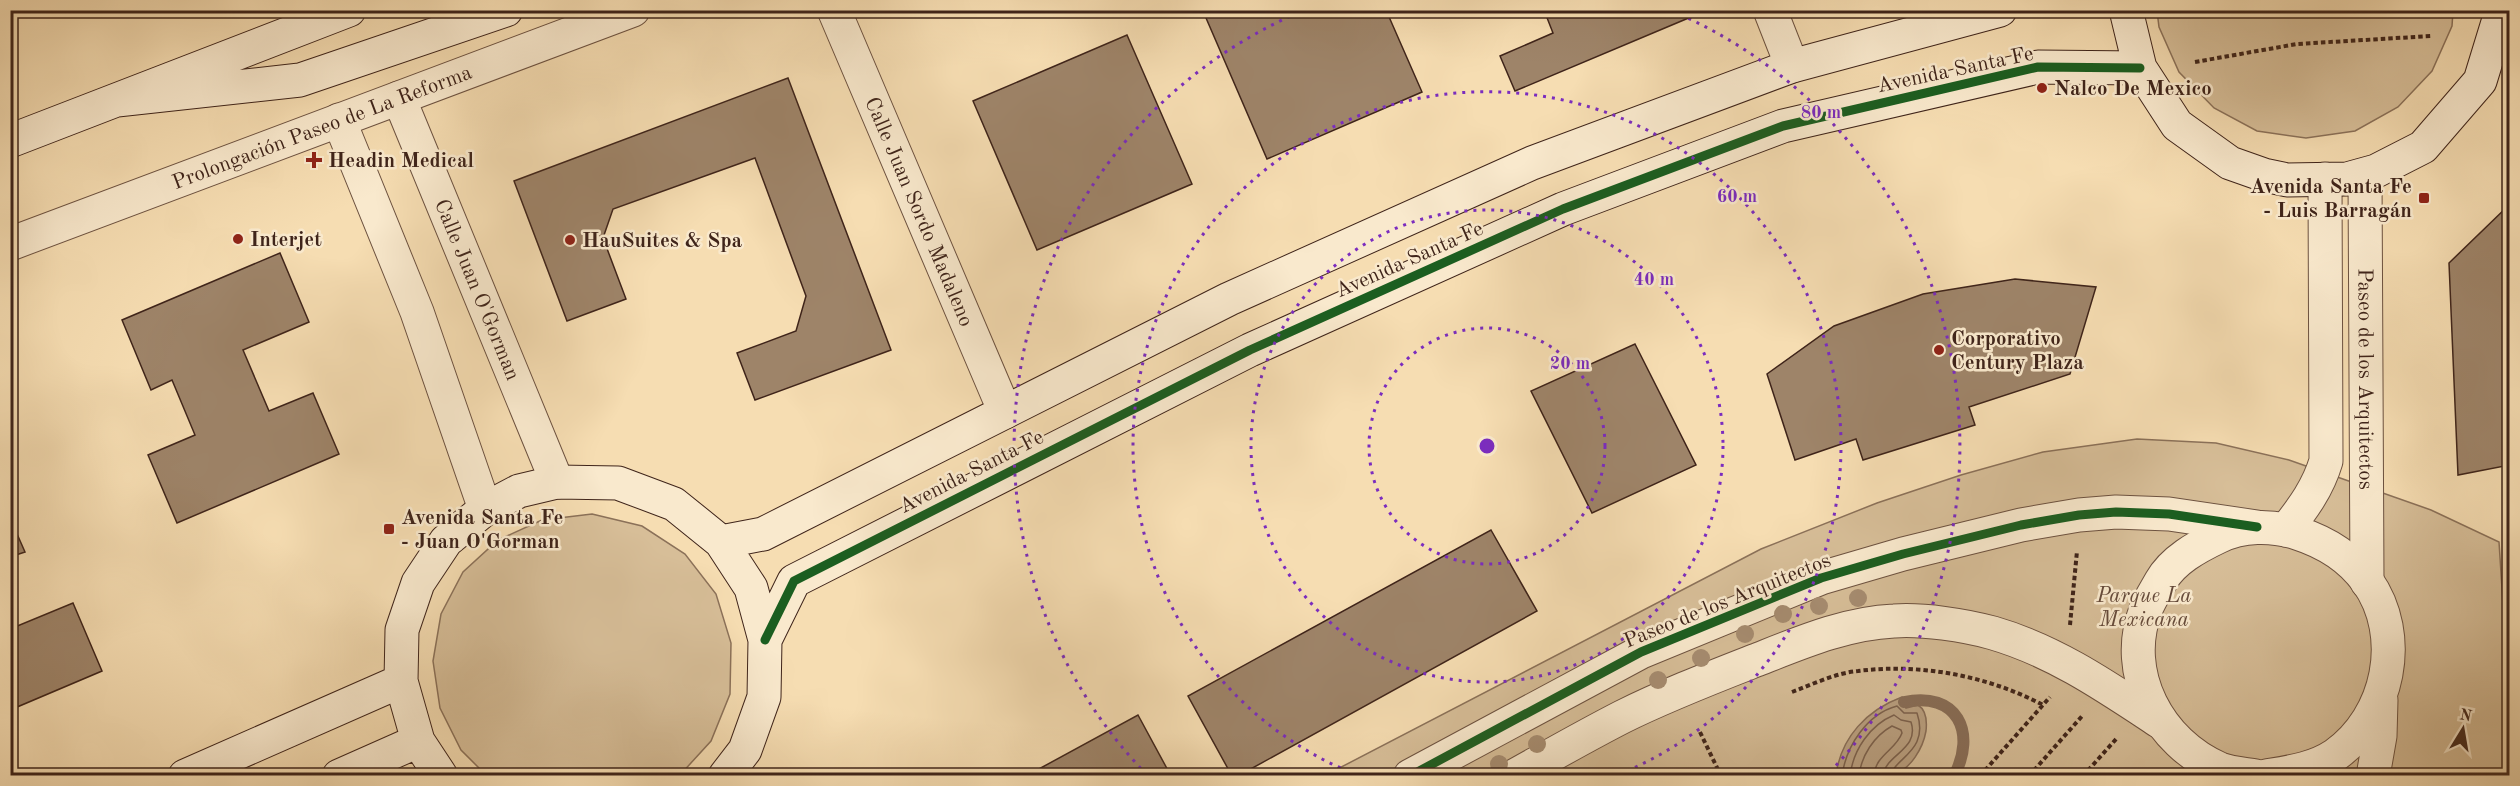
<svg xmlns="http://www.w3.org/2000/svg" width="2520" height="786" font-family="'Old Standard TT',serif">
  <rect width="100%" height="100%" fill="#f6ddb2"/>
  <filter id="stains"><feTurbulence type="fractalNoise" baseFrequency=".00333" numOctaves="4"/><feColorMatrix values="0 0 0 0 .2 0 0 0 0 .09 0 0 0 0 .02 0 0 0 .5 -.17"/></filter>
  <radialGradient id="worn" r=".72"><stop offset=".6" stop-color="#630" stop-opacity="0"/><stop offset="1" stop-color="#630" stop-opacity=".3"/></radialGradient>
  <!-- green -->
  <path fill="#d7be98" stroke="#8b7159" stroke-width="1.5" d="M 2157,11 L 2157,10 L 2453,11 L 2452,26 L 2432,71 L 2398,107 L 2355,131 L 2306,138 L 2257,131 L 2214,108 L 2179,72 L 2159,27 Z
    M 2137,439 L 2216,443 L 2289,460 L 2431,510 L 2499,542 L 2509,698 L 2509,775 L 1324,776 L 1761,549 L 1877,503 L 1961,475 L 2043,452 Z
    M 592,514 L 642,526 L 685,554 L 716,594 L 731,643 L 730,694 L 711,741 L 680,775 L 486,775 L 461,750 L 440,708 L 433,661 L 441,614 L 463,572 L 498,540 L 542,520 Z"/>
  <!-- water -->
  <path fill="#b89e7e" stroke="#886d56" stroke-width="1.5" d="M 1902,697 L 1906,708 L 1918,705 C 1926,710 1927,722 1926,731 C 1923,748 1911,769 1893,775 C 1880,779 1852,776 1836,775 C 1841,737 1867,710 1902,697 Z"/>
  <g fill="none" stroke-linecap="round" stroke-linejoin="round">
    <!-- shore -->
    <path stroke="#7c614c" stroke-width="1.5" d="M 1842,776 C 1846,746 1867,714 1897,706 L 1904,713 L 1917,713 C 1930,752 1893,758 1891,776
      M 1850,776 C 1853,750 1870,725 1894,715 L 1901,720 L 1911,722 C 1920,750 1885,754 1883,776
      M 1859,776 C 1861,756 1874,736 1892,726 L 1901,730 L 1902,733 C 1896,750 1875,755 1874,776"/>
    <!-- stream -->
    <path stroke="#886d56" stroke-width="12" d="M 1904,702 C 1957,691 1977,732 1954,776"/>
  </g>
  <!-- building -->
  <path fill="#9e8469" stroke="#3f241a" stroke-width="1.5" d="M 1386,10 L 1422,92 L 1267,159 L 1203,11 Z
    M 1544,10 L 1696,10 L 1698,14 L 1515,91 L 1500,56 L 1553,33 Z
    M 1127,35 L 1192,184 L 1037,250 L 973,101 Z
    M 788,78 L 891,350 L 755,400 L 737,353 L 796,331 L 806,296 L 755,158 L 613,209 L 603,238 L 626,299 L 567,321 L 514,181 Z
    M 2510,204 L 2510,465 L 2458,475 L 2449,263 Z
    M 280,253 L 309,322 L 243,350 L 269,411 L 313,393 L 339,454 L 177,523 L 148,455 L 195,435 L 172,380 L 151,390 L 122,320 Z
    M 2015,279 L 2096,287 L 2070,374 L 1969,407 L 1975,425 L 1863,460 L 1856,439 L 1795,460 L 1767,374 L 1834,326 L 1923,294 Z
    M 1635,344 L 1696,465 L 1592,513 L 1531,391 Z
    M 10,518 L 25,552 L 10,557 Z
    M 1491,530 L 1537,611 L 1238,776 L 1232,776 L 1188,696 Z
    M 73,603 L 102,671 L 10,710 L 10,629 Z
    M 1138,715 L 1171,776 L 1026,776 Z"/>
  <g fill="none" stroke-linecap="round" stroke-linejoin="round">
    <!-- street casing -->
    <g stroke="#6d5240" stroke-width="35">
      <g id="street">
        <path id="s1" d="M 834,10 L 1005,412"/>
        <path d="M 1770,10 L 1792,66"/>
        <path id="s2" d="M 399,98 L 557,482"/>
        <path d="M 339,120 L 417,312 L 485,509"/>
        <path id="s3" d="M 2365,175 L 2367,582"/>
        <path id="s4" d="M 10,244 L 633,10"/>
        <path d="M 2286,530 C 2303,508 2318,488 2326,461 L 2325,179"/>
        <path d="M 1410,776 L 1641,652 L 1821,578 L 1903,554 L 2021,525 L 2079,515 L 2116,512 L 2169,514 L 2257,527"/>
        <path d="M 1514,776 C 1550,756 1585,736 1622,717 C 1666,695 1713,677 1759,659 C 1802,642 1847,623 1894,621 C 1923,619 1964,625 1993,633 C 2055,651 2107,687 2160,722"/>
        <path d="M 2256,776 C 2244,774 2230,773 2220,769 C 2159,743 2121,673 2146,609 C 2150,599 2156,590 2161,581 C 2173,560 2197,547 2218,537 C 2242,525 2272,525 2297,533 C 2325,542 2350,557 2367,581 C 2406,636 2389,717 2335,755 C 2314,769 2290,772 2266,776"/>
        <path d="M 2373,776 L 2380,736 L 2381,700"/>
      </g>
    </g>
    <!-- secondary casing -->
    <g stroke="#3f241a" stroke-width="35">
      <path id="secondary" d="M 2126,10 L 2140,68 L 2177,125 L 2230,163 L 2264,175 L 2287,180 L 2347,179 L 2376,171 L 2423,147 L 2480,81 L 2499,19 L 2499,10
        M 117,100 L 300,80 L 506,10
        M 10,141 L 349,10
        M 721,542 L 763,534 L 1229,299 L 1532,163 L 1792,66 L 2000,10
        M 765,640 L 794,581 L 1250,350 L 1563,209 L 1783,126 L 2038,67 L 2140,68
        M 185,776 L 401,681
        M 339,776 L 418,741
        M 441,776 L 418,741 L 401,681 L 402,630 L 418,583 L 446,541 L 485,509 L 519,491 L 557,482 L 618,483 L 674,504 L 721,542 L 751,588 L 765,640 L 764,697 L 745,750 L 725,776"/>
    </g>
    <!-- path -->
    <path stroke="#3f241a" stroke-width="4" stroke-dasharray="4.5 3" stroke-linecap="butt" d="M 2195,62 L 2297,44 L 2431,36
      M 2070,625 L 2077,551
      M 1792,692 C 1813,684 1836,673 1858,671 C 1921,663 1988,676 2043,705
      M 1700,732 L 1721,776
      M 1980,776 L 2050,697
      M 2029,776 L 2083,715
      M 2083,776 L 2117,738"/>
    <!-- street -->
    <use href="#street" stroke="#f9e9cd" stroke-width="33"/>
    <!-- secondary -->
    <use href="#secondary" stroke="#f9e9cd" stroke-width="33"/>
    <!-- cycleway casing -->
    <g stroke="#f9e9cd" stroke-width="13">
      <path id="cycleway" d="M 765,640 L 794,581 L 1250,350 L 1563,209 L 1783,126 L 2038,67 L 2140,68
        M 1410,776 L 1641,652 L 1821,578 L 1903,554 L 2021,525 L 2079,515 L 2116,512 L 2169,514 L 2257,527"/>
    </g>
    <!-- cycleway -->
    <use href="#cycleway" stroke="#1b5e20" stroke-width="9"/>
  </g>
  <!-- trees -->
  <g fill="#a68c70">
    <circle cx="1858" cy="598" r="9"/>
    <circle cx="1819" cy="606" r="9"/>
    <circle cx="1783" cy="614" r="9"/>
    <circle cx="1745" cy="634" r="9"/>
    <circle cx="1701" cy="658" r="9"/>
    <circle cx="1658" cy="680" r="9"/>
    <circle cx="1537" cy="744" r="9"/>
    <circle cx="1499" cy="764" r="9"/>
  </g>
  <!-- distance rings -->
  <g fill="none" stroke="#7b2cbf" stroke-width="3" stroke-dasharray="3 6">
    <circle cx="1487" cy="446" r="118"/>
    <circle cx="1487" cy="446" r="236"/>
    <path d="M1357 775A354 354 0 1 1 1617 775"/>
    <path d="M1147 775A473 473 0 0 1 1302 11M1672 11A473 473 0 0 1 1827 775"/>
  </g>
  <!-- markers -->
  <g fill="#8f2418" stroke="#f9e9cd" stroke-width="2">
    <circle cx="2042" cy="88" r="6"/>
    <path d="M311 151h6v6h6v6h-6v6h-6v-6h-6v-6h6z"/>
    <rect x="2418" y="192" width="12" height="12" rx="3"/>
    <circle cx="238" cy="239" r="6"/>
    <circle cx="570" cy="240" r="6"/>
    <circle cx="1939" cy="350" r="6"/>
    <rect x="383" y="523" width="12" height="12" rx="3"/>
  </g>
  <g text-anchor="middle" stroke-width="5" stroke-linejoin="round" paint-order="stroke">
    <!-- street labels -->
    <g font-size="21" fill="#3f241a" stroke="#f9e9cd">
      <text transform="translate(1955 69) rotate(-12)" y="7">Avenida Santa Fe</text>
      <text dy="7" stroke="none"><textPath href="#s4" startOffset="333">Prolongación Paseo de La Reforma</textPath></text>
      <text dy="7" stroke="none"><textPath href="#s1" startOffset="219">Calle Juan Sordo Madaleno</textPath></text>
      <text transform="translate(1409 259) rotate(-24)" y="7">Avenida Santa Fe</text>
      <text dy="7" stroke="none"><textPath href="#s2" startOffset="207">Calle Juan O'Gorman</textPath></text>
      <text dy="7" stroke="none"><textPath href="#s3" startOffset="204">Paseo de los Arquitectos</textPath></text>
      <text transform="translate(971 471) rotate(-27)" y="7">Avenida Santa Fe</text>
      <text transform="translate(1727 600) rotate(-22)" y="7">Paseo de los Arquitectos</text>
    </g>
    <!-- poi labels -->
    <g font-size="21" font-weight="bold" fill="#3f241a" stroke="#f9e9cd" text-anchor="start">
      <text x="2054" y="95">Nalco De Mexico</text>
      <text x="328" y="167">Headin Medical</text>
      <text x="2412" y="193" text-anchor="end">Avenida Santa Fe<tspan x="2412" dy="24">- Luis Barragán</tspan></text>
      <text x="250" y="246">Interjet</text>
      <text x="582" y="247">HauSuites &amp; Spa</text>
      <text x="1951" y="345">Corporativo<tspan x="1951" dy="24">Century Plaza</tspan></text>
      <text x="401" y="524">Avenida Santa Fe<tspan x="401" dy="24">- Juan O'Gorman</tspan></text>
    </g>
    <!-- park labels -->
    <g font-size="21" font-style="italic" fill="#654a3a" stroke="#f9e9cd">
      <text x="2144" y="602">Parque La<tspan x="2144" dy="24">Mexicana</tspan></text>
    </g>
  </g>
  <circle cx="1487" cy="446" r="9" fill="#7b2cbf" stroke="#f9e9cd" stroke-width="3"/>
  <g font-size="18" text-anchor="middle" font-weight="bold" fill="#7b2cbf" stroke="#f9e9cd" stroke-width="5" stroke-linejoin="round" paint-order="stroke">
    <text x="1821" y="118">80 m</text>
    <text x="1737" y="202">60 m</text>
    <text x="1654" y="285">40 m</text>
    <text x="1570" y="369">20 m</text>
  </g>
  <!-- margin -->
  <rect width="2520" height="786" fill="none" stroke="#f6ddb2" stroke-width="36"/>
  <rect x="12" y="12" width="2496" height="762" fill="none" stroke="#3f241a" stroke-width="3"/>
  <rect x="18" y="18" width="2484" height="750" fill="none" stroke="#3f241a" stroke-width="1.5"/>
  <!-- north arrow -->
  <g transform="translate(2463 729) rotate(11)" stroke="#f9e9cd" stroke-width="4.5" paint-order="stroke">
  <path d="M0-4.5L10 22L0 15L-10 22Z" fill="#3f241a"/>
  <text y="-9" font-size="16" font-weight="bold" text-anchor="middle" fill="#3f241a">N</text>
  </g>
  <rect width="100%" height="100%" filter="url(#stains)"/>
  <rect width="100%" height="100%" fill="url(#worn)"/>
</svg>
